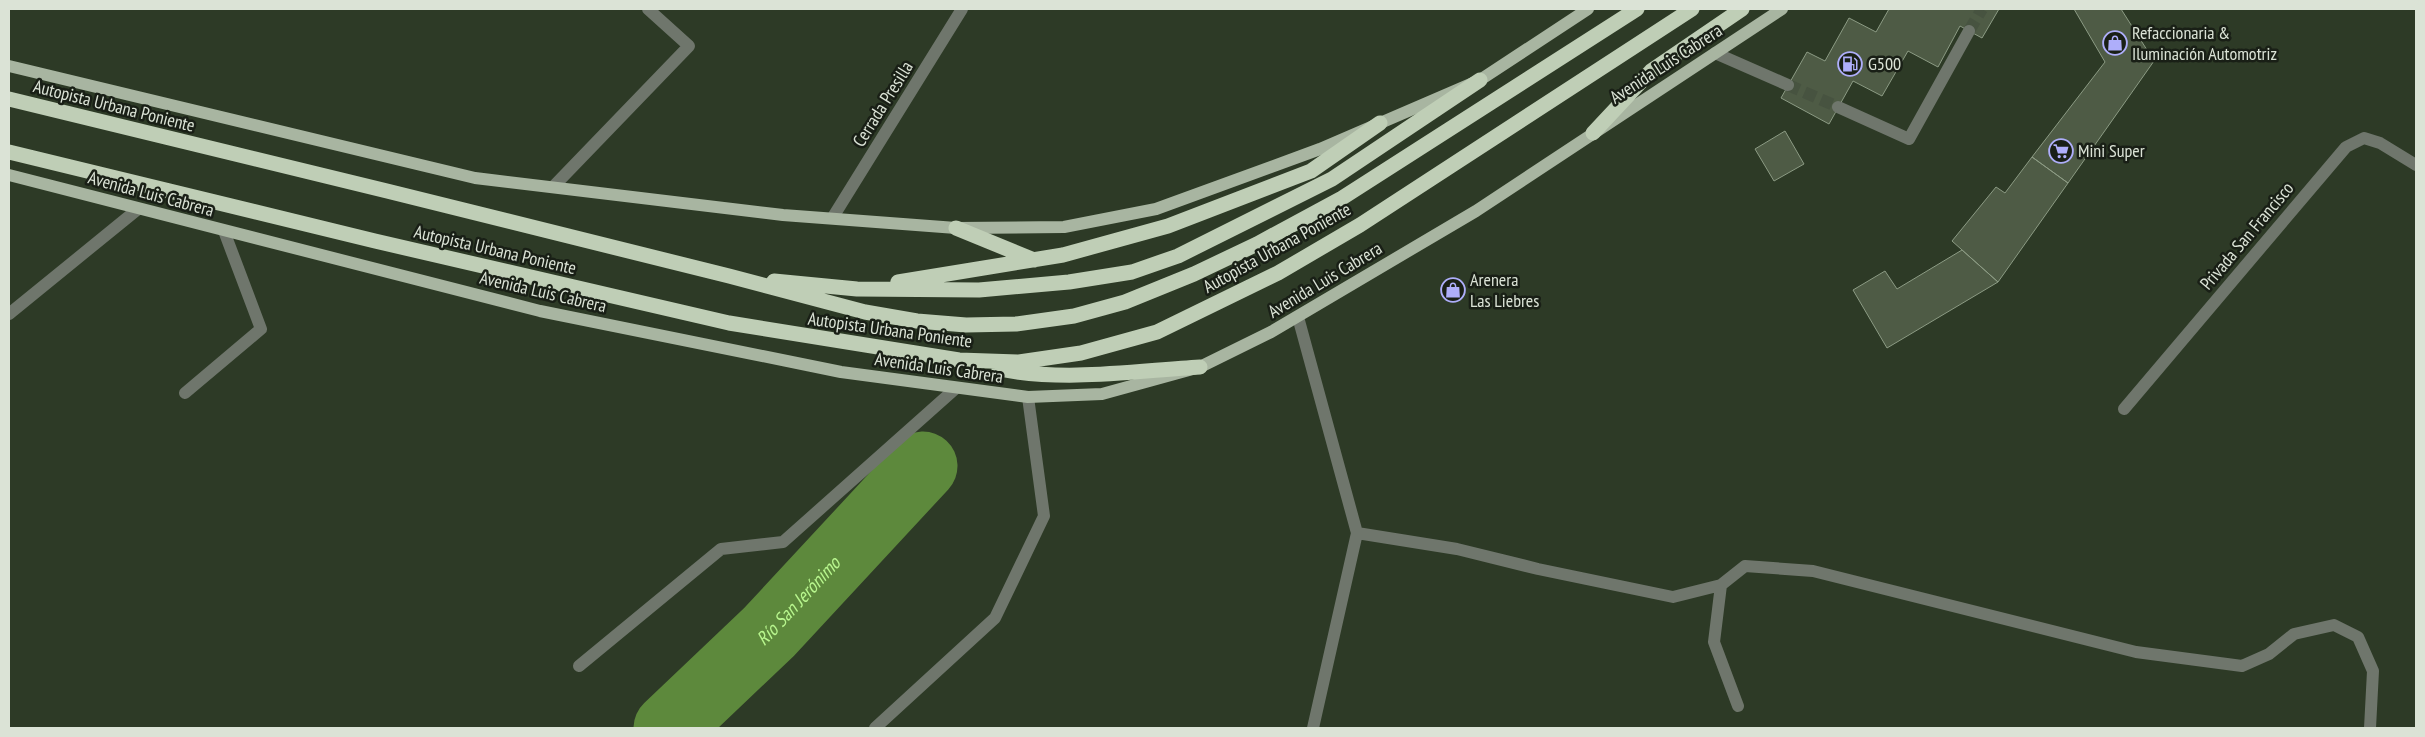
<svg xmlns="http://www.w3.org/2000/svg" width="2425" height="737" font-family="'PT Sans Narrow',sans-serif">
  <rect width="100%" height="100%" fill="#2d3a26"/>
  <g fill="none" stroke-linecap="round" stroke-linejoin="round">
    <!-- river -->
    <path stroke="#5d893c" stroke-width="69" id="s1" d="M 668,728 L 769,632 L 923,466"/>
  </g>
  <!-- building -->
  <path fill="#4e5b45" stroke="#8c9b84" d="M 1889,9 L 1999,9 L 1982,38 L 1960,26 L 1938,67 L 1908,51 L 1882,96 L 1853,81 L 1829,124 L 1781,98 L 1807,52 L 1825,61 L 1849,18 L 1876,32 Z
    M 2074,9 L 2121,9 L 2154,61 L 2068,183 L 2032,157 L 2105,62 Z
    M 1785,131 L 1804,164 L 1774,181 L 1755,149 Z
    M 2032,157 L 2068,183 L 1998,282 L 1952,241 L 1996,187 L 2005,193 Z
    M 1962,250 L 1998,282 L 1887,348 L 1853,290 L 1885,271 L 1897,289 Z"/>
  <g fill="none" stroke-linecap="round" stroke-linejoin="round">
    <!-- minor-tunnel -->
    <path stroke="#475340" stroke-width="12" stroke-dasharray="12 6" stroke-linecap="butt" d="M 1969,31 L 1982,9
      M 1788,85 L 1838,107"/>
    <!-- minor -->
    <path stroke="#6f766c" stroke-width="12" d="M 1715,53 L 1788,85
      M 1838,107 L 1909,139 L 1969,31
      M 553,187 L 689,46 L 648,9
      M 833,217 L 962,9
      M 9,314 L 138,209
      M 1298,317 L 1357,533 L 1313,728
      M 185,393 L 261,329 L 224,231
      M 2124,409 L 2346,147 L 2364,138 L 2380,143 L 2416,165
      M 1357,533 L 1457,549 L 1538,569 L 1673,597 L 1721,585 L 1745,566 L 1813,571 L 2136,652 L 2242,666 L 2269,654 L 2294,634 L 2334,625 L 2358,637 L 2373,671 L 2370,728
      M 1721,585 L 1714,642 L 1738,706
      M 579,666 L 721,549 L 783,542 L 955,389
      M 875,728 L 995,618 L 1044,516 L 1028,397"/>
    <!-- major -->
    <path stroke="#a8b5a1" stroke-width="12" d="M 9,66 L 475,178 L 783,215 L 956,228 L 1064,227 L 1156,209 L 1320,149 L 1480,80 L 1588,9
      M 9,175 L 540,311 L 841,372 L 1028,397 L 1102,394 L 1200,367 L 1271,332 L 1476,211 L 1782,9"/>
    <!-- highway -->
    <path stroke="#bfceb6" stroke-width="15" d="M 9,99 L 387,191 L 729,276 L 865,312 L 917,321 L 966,325 L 1016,324 L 1074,316 L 1125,302 L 1194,274 L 1257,244 L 1342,198 L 1637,9
      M 1593,133 L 1651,71 L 1742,9
      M 9,152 L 375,241 L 729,323 L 959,360 L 1019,362 L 1081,353 L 1157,332 L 1278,273 L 1360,225 L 1692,9
      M 956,228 L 1034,260
      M 774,281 L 857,289 L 979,290 L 1069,282 L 1132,272 L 1178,256 L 1332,179 L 1480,80
      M 898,282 L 1063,255 L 1168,226 L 1311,171 L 1380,123
      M 999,369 C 1065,382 1134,371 1200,367"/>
  </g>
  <!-- icons -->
  <defs>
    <g id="shop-ring" transform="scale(1.25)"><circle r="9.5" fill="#191f16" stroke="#aeaefa" stroke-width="1.5"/><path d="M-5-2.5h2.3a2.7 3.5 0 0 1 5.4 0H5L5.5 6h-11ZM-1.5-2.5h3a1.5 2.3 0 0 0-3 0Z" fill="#aeaefa"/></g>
    <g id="fuel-ring" transform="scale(1.25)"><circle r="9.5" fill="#191f16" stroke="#aeaefa" stroke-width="1.5"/><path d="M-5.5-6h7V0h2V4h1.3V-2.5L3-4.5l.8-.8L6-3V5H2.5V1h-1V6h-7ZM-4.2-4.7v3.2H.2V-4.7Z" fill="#aeaefa"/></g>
    <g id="supermarket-ring" transform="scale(1.25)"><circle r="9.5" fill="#191f16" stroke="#aeaefa" stroke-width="1.5"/><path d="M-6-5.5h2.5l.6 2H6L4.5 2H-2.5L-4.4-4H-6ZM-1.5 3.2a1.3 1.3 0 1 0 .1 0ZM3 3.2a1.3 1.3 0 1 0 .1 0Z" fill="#aeaefa"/></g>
  </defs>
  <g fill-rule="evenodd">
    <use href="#shop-ring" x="2115" y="43"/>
    <use href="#fuel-ring" x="1850" y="64"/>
    <use href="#supermarket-ring" x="2061" y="151"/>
    <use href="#shop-ring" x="1453" y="290"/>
  </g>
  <g text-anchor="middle" stroke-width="5" stroke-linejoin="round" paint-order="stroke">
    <!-- poi labels -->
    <g font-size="18" fill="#dbe3d6" stroke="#191f16" text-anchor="start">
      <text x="2132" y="39">Refaccionaria &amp;<tspan x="2132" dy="21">Iluminación Automotriz</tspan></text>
      <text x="1868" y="70">G500</text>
      <text x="2078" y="157">Mini Super</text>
      <text x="1470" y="286">Arenera<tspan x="1470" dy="21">Las Liebres</tspan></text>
    </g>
    <!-- street labels -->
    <g font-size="18" fill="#dbe3d6" stroke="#191f16">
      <text transform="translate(1666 64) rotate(-33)" y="6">Avenida Luis Cabrera</text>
      <text transform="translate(883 104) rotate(-58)" y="6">Cerrada Presilla</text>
      <text transform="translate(114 106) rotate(14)" y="6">Autopista Urbana Poniente</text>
      <text transform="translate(151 194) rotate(15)" y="6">Avenida Luis Cabrera</text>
      <text transform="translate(2247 236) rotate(-50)" y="6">Privada San Francisco</text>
      <text transform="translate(1277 248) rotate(-29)" y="6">Autopista Urbana Poniente</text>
      <text transform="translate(495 250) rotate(13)" y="6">Autopista Urbana Poniente</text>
      <text transform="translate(1325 280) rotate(-31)" y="6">Avenida Luis Cabrera</text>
      <text transform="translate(543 292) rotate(13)" y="6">Avenida Luis Cabrera</text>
      <text transform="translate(890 330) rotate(8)" y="6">Autopista Urbana Poniente</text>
      <text transform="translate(939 368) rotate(8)" y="6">Avenida Luis Cabrera</text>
    </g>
    <!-- water labels -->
    <g font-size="19" font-style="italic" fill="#b8f68e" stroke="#191f16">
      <text dy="7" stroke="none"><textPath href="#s1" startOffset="182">Río San Jerónimo</textPath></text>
    </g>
  </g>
  <!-- border -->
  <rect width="2425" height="737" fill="none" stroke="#dbe3d6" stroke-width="20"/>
</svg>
